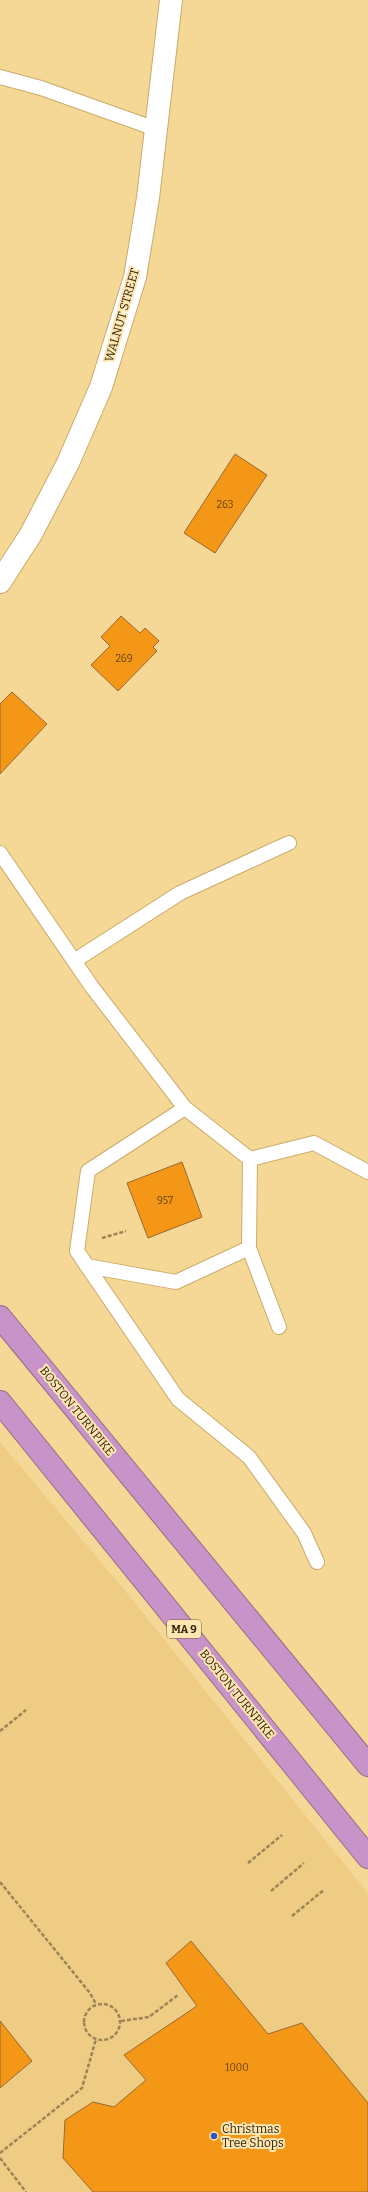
<svg xmlns="http://www.w3.org/2000/svg" width="368" height="2192" font-family="Bitter,serif">
  <rect width="100%" height="100%" fill="#f6d896"/>
  <!-- built -->
  <path fill="#eecc83" d="M 0,1442 L 122,1587 L 368,1893 L 368,2192 L 0,2192 Z"/>
  <!-- building -->
  <path fill="#f59716" stroke="#976836" d="M 235,454 L 267,475 L 215,553 L 184,533 Z
    M 121,616 L 140,633 L 145,628 L 159,641 L 153,647 L 157,651 L 118,691 L 91,665 L 110,646 L 101,637 Z
    M 12,692 L 47,724 L 0,774 L 0,704 Z
    M 182,1162 L 202,1217 L 148,1238 L 127,1183 Z
    M 191,1941 L 268,2034 L 302,2023 L 368,2103 L 368,2192 L 93,2192 L 63,2158 L 65,2120 L 93,2102 L 114,2107 L 146,2080 L 124,2055 L 197,2006 L 166,1963 Z
    M 0,2021 L 32,2061 L 0,2088 Z"/>
  <g fill="none" stroke-linecap="round" stroke-linejoin="round">
    <!-- lane casing -->
    <g stroke="#c9ab6b" stroke-width="16">
      <path id="lane" d="M 0,77 L 41,88 L 156,129
        M 0,853 L 92,987 L 185,1108 L 250,1159 L 249,1248 L 176,1282 L 87,1266 L 77,1251 L 88,1171 L 185,1108
        M 74,961 L 180,893 L 289,843
        M 250,1159 L 314,1143 L 368,1172
        M 249,1248 L 279,1327
        M 87,1266 L 178,1399 L 249,1457 L 304,1533 L 317,1562"/>
    </g>
    <!-- street casing -->
    <g stroke="#c9ab6b" stroke-width="24">
      <path id="street" d="M 0,582 L 31,534 L 68,463 L 101,387 L 135,277 L 148,198 L 171,0"/>
    </g>
    <!-- highway casing -->
    <g stroke="#946d87" stroke-width="24">
      <path id="highway" d="M 0,1317 L 368,1765
        M 0,1402 L 368,1857"/>
    </g>
    <!-- path -->
    <path stroke="#9b8556" stroke-width="2.5" stroke-dasharray="4 2" stroke-linecap="butt" d="M 102,1238 L 126,1231
      M 0,1731 L 26,1710
      M 248,1863 L 282,1835
      M 0,1882 L 90,1993 L 96,2004
      M 271,1891 L 304,1863
      M 292,1916 L 324,1890
      M84 2022a18 18 0 1 1 36 0a18 18 0 1 1-36 0Z
      M 121,2021 L 149,2017 L 178,1995
      M 0,2153 L 82,2088 L 96,2039
      M 0,2158 L 26,2192"/>
    <!-- lane -->
    <use href="#lane" stroke="#fff" stroke-width="14"/>
    <!-- street -->
    <use href="#street" stroke="#fff" stroke-width="22"/>
    <!-- highway -->
    <use href="#highway" stroke="#c893c9" stroke-width="22"/>
  </g>
  <!-- markers -->
  <circle fill="#2f56c6" stroke="#fee6b2" stroke-width="1.5" cx="214" cy="2136" r="4"/>
  <g text-anchor="middle" stroke-width="4" stroke-linejoin="round" paint-order="stroke">
    <!-- number labels -->
    <g font-size="10" fill="#64430e">
      <text x="225" y="508">263</text>
      <text x="124" y="662">269</text>
      <text x="165" y="1204">957</text>
      <text x="237" y="2071">1000</text>
    </g>
    <!-- shield labels -->
    <rect fill="#fee6b2" stroke="#70603e" stroke-width="1" x="167" y="1620" width="34" height="18" rx="3"/>
    <g font-size="11" font-weight="bold" fill="#33270c">
      <text x="184" y="1633">MA 9</text>
    </g>
    <!-- street labels -->
    <g font-size="12" fill="#33270c" stroke="#fee6b2">
      <text transform="translate(122 315) rotate(-74)" y="4">WALNUT STREET</text>
      <text transform="translate(77 1411) rotate(51)" y="4">BOSTON TURNPIKE</text>
      <text transform="translate(237 1694) rotate(51)" y="4">BOSTON TURNPIKE</text>
    </g>
    <!-- poi labels -->
    <g font-size="12" fill="#33270c" stroke="#fee6b2" text-anchor="start">
      <text x="222" y="2133">Christmas<tspan x="222" dy="14">Tree Shops</tspan></text>
    </g>
  </g>
</svg>
